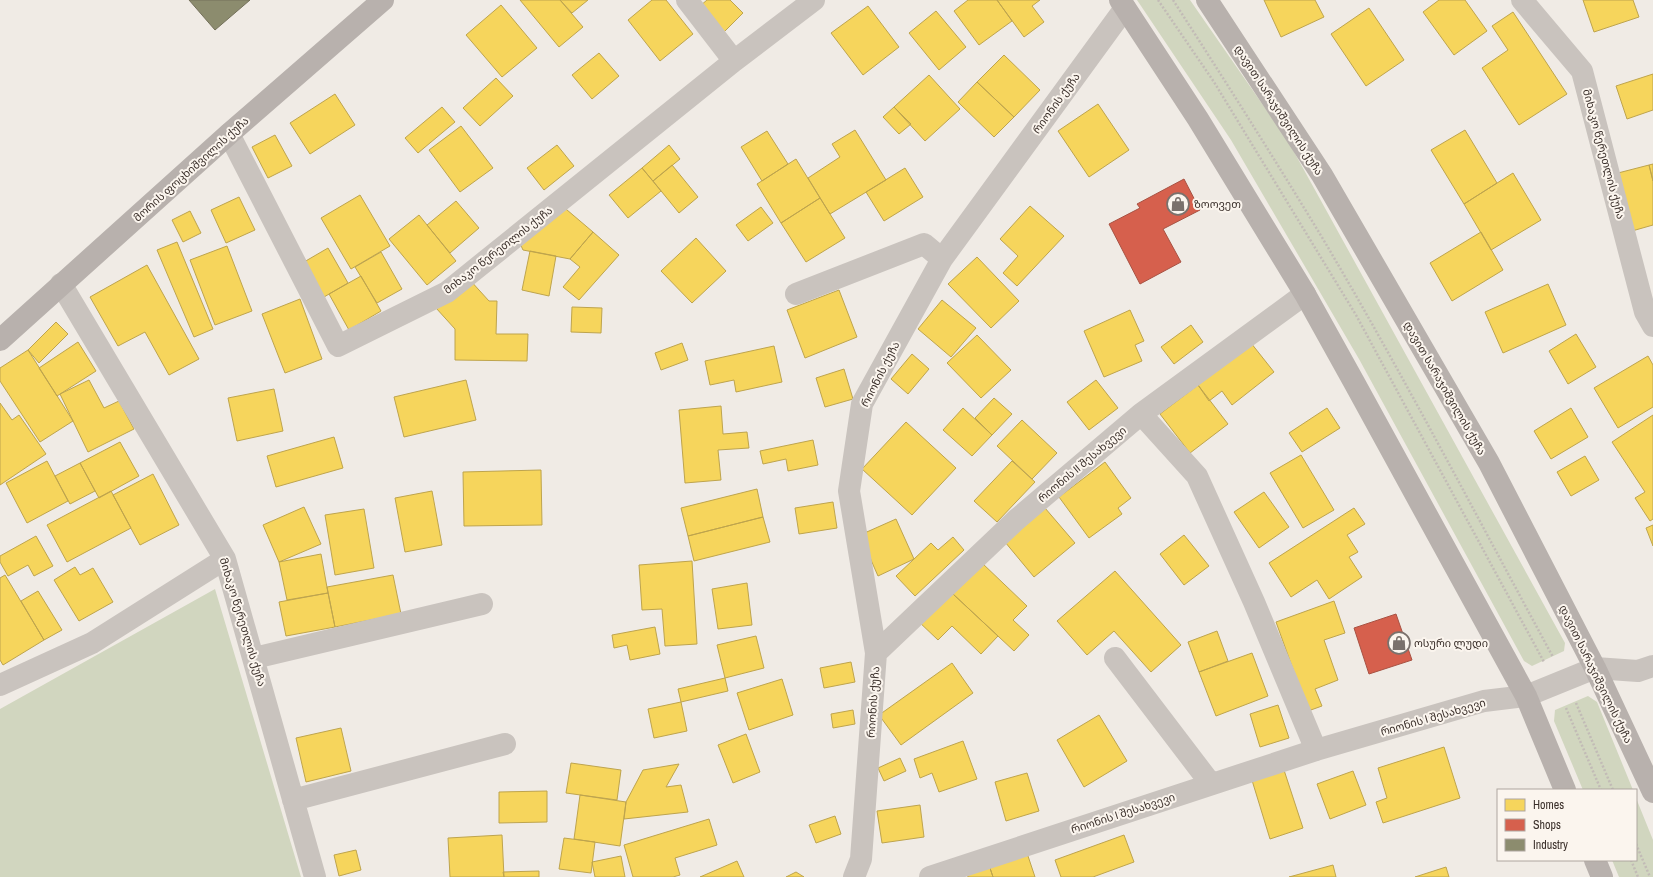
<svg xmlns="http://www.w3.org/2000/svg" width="1653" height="877" font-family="'Archivo Narrow','Noto Sans Georgian',sans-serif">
  <rect width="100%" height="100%" fill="#f0ebe5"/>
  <!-- green -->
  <path fill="#d1d6bf" d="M 1137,0 L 1190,0 L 1288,141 L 1565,643 L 1564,651 L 1532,666 L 1524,661 L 1359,359 L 1231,140 Z
    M 215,589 L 301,877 L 0,877 L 0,709 Z
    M 1588,696 L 1597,702 L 1633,790 L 1583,790 L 1554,721 L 1555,710 Z
    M 1636,798 L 1653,840 L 1653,877 L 1619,877 L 1612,860 L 1636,860 Z"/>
  <!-- homes -->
  <path fill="#f6d55c" stroke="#bea44d" d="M 520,0 L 560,0 L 583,27 L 559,47 Z
    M 560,0 L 588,0 L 572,13 Z
    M 652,0 L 666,0 L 693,34 L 660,61 L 628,20 Z
    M 707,0 L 730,0 L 743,13 L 724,32 L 700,6 Z
    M 968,0 L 997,0 L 1012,21 L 979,45 L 954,11 Z
    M 997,0 L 1040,0 L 1032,6 L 1044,22 L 1024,37 Z
    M 1264,0 L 1315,0 L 1324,17 L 1281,37 Z
    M 1439,0 L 1465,0 L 1487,31 L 1454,55 L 1423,12 Z
    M 1583,0 L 1633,0 L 1639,17 L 1594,32 Z
    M 501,5 L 537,48 L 502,77 L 466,35 Z
    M 868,6 L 899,47 L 863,75 L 831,33 Z
    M 1369,8 L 1404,60 L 1366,86 L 1331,34 Z
    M 936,11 L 966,47 L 939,70 L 909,33 Z
    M 1513,12 L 1567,94 L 1519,125 L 1482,68 L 1508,50 L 1492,26 Z
    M 599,53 L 619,76 L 592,99 L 572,75 Z
    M 1004,55 L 1040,90 L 1014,117 L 977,82 Z
    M 1653,74 L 1653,110 L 1627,119 L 1616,86 Z
    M 929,75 L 960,109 L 925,141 L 894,107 Z
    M 496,78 L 513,96 L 480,126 L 463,108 Z
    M 977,82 L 1014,117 L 994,137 L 958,102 Z
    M 335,94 L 355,125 L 310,154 L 290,123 Z
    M 1098,104 L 1129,150 L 1089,177 L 1058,131 Z
    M 442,107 L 455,122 L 418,153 L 405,138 Z
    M 894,107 L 911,124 L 899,134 L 883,117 Z
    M 461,126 L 493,168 L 460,192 L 429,150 Z
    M 855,130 L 886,180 L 830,214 L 808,178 L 840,157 L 832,144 Z
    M 1465,130 L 1497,183 L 1464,204 L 1431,150 Z
    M 767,131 L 788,164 L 762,181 L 741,147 Z
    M 275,135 L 292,166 L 268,178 L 252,147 Z
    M 557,145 L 574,166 L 544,190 L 527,168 Z
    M 669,145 L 680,159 L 653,181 L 642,168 Z
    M 796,159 L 820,198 L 781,223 L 757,184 Z
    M 1653,164 L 1653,181 L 1649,165 Z
    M 672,165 L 698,197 L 679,213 L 653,181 Z
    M 1649,165 L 1653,181 L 1653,225 L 1632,231 L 1618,173 Z
    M 642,168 L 661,191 L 628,218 L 609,195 Z
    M 905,168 L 923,197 L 884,221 L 866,192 Z
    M 1513,173 L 1541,220 L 1491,250 L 1464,204 Z
    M 360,195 L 390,246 L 351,269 L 321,218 Z
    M 239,197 L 255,230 L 226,243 L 211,210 Z
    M 820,198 L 845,238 L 806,262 L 781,223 Z
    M 456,201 L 479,228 L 450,253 L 427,225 Z
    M 560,204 L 593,232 L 570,259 L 523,250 L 518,239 Z
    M 1030,206 L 1064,236 L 1017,286 L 1003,273 L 1018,256 L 1000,239 Z
    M 761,207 L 773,223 L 748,241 L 736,225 Z
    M 190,211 L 201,233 L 183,242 L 172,220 Z
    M 419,215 L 456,261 L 427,285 L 389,239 Z
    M 593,232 L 619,255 L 579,300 L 563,287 L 580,267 L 570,259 Z
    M 1481,232 L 1503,270 L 1452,301 L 1430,263 Z
    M 696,238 L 726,271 L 692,303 L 661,271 Z
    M 177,242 L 213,329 L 194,337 L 157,250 Z
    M 227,246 L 252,311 L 215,325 L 190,260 Z
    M 328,248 L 348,283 L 324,297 L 304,262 Z
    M 530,251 L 556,256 L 549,296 L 522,290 Z
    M 381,252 L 402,289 L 377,303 L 355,267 Z
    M 977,257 L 1019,301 L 991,328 L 948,284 Z
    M 147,265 L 199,359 L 169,375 L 145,332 L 118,346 L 90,297 Z
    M 361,276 L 381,311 L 349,330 L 329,294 Z
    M 469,279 L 489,301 L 497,301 L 496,334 L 528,334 L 527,361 L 455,360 L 455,329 L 436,308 Z
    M 1548,284 L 1566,325 L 1503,353 L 1485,312 Z
    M 839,290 L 857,337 L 805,358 L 787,310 Z
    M 300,299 L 322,359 L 285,373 L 262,314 Z
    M 942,300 L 976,328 L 951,357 L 918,329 Z
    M 572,307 L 602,308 L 601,333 L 571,332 Z
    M 1130,310 L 1144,341 L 1135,345 L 1142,361 L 1104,377 L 1084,331 Z
    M 56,322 L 68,334 L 39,363 L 28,350 Z
    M 1191,325 L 1203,342 L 1174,364 L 1161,347 Z
    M 1576,334 L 1596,367 L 1568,384 L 1549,351 Z
    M 977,335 L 1011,370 L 981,398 L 947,363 Z
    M 78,342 L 96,371 L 57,396 L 39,368 Z
    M 682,343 L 688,360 L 661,370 L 655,353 Z
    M 1251,343 L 1274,372 L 1232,405 L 1222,391 L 1209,401 L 1198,385 Z
    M 774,346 L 782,382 L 736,392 L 734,380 L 710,385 L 705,361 Z
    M 28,350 L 73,421 L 40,442 L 0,381 L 0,368 Z
    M 912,354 L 929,369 L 908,394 L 891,379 Z
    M 1648,356 L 1653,365 L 1653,407 L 1618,428 L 1594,388 Z
    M 844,369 L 853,399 L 825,407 L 816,378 Z
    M 89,380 L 104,408 L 119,401 L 134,429 L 88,452 L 60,394 Z
    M 466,380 L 476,420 L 404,437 L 394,397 Z
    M 1096,380 L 1118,408 L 1089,430 L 1067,402 Z
    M 1198,385 L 1228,424 L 1190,453 L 1160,414 Z
    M 274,389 L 283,431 L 237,441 L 228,398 Z
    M 994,398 L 1012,414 L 992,435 L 975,418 Z
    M 0,403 L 12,420 L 19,415 L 46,454 L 0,485 Z
    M 721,406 L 723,434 L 747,432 L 749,448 L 718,450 L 721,480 L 685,483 L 679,410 Z
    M 963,408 L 992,435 L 972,456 L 943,430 Z
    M 1327,408 L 1340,428 L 1302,452 L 1289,433 Z
    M 1571,408 L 1588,437 L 1551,459 L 1534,431 Z
    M 1653,415 L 1653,519 L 1650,521 L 1635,498 L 1645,492 L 1612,442 Z
    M 1022,420 L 1057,453 L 1032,479 L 997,446 Z
    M 906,422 L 956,468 L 912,515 L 862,469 Z
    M 334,437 L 343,468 L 276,487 L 267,456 Z
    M 813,440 L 818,465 L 788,471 L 786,459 L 763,464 L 760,451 Z
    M 120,442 L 139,476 L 99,498 L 80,463 Z
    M 1301,455 L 1334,510 L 1303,528 L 1270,473 Z
    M 1585,456 L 1599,480 L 1571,496 L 1557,472 Z
    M 47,461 L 68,501 L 27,523 L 6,483 Z
    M 1012,461 L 1035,482 L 997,522 L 974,501 Z
    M 1105,462 L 1131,498 L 1118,508 L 1122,514 L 1089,538 L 1059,497 Z
    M 80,463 L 95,491 L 70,504 L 55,476 Z
    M 541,470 L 542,525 L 464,526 L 463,472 Z
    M 153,474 L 179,525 L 140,545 L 113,495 Z
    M 757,489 L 763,517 L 688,536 L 681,508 Z
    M 111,491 L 131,528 L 67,562 L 47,525 Z
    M 432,491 L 442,545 L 405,552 L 395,498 Z
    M 1264,492 L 1289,527 L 1259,548 L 1234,512 Z
    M 833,502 L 837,528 L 799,534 L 795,508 Z
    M 304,507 L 321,544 L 279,562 L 263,525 Z
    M 1045,508 L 1075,543 L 1034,577 L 1005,542 Z
    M 1354,508 L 1365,524 L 1347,535 L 1358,552 L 1349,557 L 1362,577 L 1329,599 L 1317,580 L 1291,597 L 1269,563 Z
    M 364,509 L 374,568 L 335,575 L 325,515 Z
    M 763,517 L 770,542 L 694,561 L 688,536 Z
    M 896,519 L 914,559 L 878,576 L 860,535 Z
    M 1653,525 L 1653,546 L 1646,528 Z
    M 1184,535 L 1209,566 L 1184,585 L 1160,554 Z
    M 36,536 L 53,566 L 34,576 L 28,565 L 8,576 L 0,562 L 0,556 Z
    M 953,537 L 964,550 L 915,596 L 896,576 L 931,543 L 938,550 Z
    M 321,554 L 328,593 L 287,600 L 279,562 Z
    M 692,561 L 697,644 L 665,646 L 662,609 L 642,610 L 639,565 Z
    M 982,563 L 1027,606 L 1013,620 L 1029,635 L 1014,651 L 953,594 Z
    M 75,567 L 80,575 L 93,568 L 113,602 L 79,621 L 54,580 Z
    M 1115,571 L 1181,645 L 1151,672 L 1114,631 L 1087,655 L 1057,621 Z
    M 5,575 L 44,640 L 3,665 L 0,660 L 0,578 Z
    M 393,575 L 401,614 L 335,627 L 327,587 Z
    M 747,583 L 752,625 L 718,629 L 712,589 Z
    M 38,591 L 62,630 L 44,640 L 21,601 Z
    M 328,593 L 335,627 L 286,636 L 279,602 Z
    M 953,594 L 998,636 L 981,654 L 952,626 L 938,640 L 917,620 Z
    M 1334,601 L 1345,633 L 1324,640 L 1338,680 L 1315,689 L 1322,706 L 1308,711 L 1276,622 Z
    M 655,627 L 660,654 L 630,660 L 627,645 L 614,648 L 612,635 Z
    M 1217,631 L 1228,661 L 1199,672 L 1188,642 Z
    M 756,636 L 764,668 L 725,678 L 717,645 Z
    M 1252,653 L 1268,696 L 1216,716 L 1199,672 Z
    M 851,662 L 855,682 L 824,688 L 820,668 Z
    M 952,663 L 973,693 L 901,745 L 879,715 Z
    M 725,678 L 728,691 L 681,702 L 678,689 Z
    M 782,679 L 793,715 L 749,730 L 737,693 Z
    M 681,702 L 687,731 L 654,738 L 648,709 Z
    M 1278,705 L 1289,738 L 1260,747 L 1250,714 Z
    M 853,710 L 855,724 L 833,728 L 831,714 Z
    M 1099,715 L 1127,761 L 1084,787 L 1057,740 Z
    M 341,728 L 351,771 L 306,782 L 296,738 Z
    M 746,734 L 760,772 L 733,783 L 718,745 Z
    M 963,741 L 977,779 L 939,792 L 932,773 L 920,778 L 914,759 Z
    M 1444,747 L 1460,798 L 1383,823 L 1376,802 L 1387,798 L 1378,768 Z
    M 900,758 L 906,771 L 884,781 L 878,768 Z
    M 571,763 L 621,770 L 617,800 L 566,793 Z
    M 679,764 L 666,787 L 681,785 L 688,812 L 624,819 L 626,802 L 643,770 Z
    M 1283,767 L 1303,828 L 1270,839 L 1251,777 Z
    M 1353,771 L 1366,805 L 1330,819 L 1317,784 Z
    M 1027,773 L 1039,811 L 1006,821 L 995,782 Z
    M 547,791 L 547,822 L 499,823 L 499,792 Z
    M 580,795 L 626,802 L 620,846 L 574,839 Z
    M 920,805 L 924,837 L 882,843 L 877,811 Z
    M 835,816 L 841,834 L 816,843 L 809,825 Z
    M 709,819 L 717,845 L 675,858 L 680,875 L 673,877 L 633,877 L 624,845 Z
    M 502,835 L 504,877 L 450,877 L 448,838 Z
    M 1124,835 L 1134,862 L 1093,877 L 1061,877 L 1055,860 Z
    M 564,838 L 595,842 L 591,873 L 559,869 Z
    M 356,850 L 361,870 L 339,876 L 334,855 Z
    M 1026,850 L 1035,877 L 993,877 L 988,862 Z
    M 621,856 L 625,877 L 595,877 L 592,862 Z
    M 737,861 L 744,877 L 700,877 Z
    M 988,862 L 993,877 L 968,877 L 965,869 Z
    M 1333,865 L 1336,877 L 1289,877 Z
    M 1446,867 L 1449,877 L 1415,877 Z
    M 539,871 L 539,877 L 504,877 L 503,872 Z
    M 796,872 L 804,877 L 786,877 Z"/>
  <!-- shops -->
  <path fill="#d6604d" stroke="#a85243" d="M 1184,179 L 1200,210 L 1163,229 L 1181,262 L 1140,284 L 1109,224 L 1140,208 L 1137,204 Z
    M 1396,614 L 1412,660 L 1369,674 L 1354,628 Z"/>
  <!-- industry -->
  <path fill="#8c8c6e" stroke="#74705a" d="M 189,0 L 250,0 L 215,30 Z"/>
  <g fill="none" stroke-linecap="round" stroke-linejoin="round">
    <!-- path -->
    <path stroke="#c2bbb6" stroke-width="2.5" stroke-dasharray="2 2" stroke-linecap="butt" d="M 1158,0 L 1214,82 L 1356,315 L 1544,662
      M 1173,0 C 1224,79 1274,158 1323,239 C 1404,376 1477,517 1553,657
      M 1576,703 L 1613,790
      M 1566,708 L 1601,790
      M 1636,844 L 1650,877
      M 1631,860 L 1638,877"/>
    <!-- minor -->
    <path stroke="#c9c3be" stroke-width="22" d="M 687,0 L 734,61
      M 1522,0 L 1582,71 L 1645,312 L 1653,326
      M 229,134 L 338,346 L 447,292 L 734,61 L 814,0
      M 61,284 L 225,559 L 315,877
      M 796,294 L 924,244 L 942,259
      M 1141,414 L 1197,476 L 1254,602 L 1316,750
      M 876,653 L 1016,520 L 1141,414 L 1305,294
      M 254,658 L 482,604
      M 1115,658 L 1211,784
      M 0,685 L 92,643 L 225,559
      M 293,800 L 505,744
      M 854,877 L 861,859 L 876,653 L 849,491 L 862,404 L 942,259 L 1125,8
      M 930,877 L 1316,750 L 1484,701 L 1526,696 L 1595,668 L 1638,671 L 1653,666"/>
    <!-- major -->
    <path stroke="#b8b1ad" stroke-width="22" d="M 1120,0 L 1198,119 L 1305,294 L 1355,384 L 1526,696 L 1565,790
      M 1207,0 L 1322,175 L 1489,463 L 1595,668 L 1653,792
      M 0,340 L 229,134 L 383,0
      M 1595,860 L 1602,877"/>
  </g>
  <!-- icons -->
  <defs>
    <g id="shop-ring" transform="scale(1.15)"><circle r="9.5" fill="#fbf5ee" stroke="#7a716c" stroke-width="1.5"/><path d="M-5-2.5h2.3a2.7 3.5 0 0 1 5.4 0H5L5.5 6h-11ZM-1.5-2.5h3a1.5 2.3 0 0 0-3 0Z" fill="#7a716c"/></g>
  </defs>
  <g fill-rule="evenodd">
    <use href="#shop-ring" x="1178" y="204"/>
    <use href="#shop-ring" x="1399" y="643"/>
  </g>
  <g text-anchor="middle" stroke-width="4" stroke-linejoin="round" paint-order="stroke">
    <!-- street labels -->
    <g font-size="11" fill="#3b302b" stroke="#fbf5ee">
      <text transform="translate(1056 103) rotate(-54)" y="4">რიონის ქუჩა</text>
      <text transform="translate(1279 110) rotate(57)" y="4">დავით სარაჯიშვილის ქუჩა</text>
      <text transform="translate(1604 154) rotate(75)" y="4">მიხაკო წერეთლის ქუჩა</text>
      <text transform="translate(191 169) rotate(-42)" y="4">მორის ფოცხიშვილის ქუჩა</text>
      <text transform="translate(498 250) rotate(-38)" y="4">მიხაკო წერეთლის ქუჩა</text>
      <text transform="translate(880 374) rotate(-63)" y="4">რიონის ქუჩა</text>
      <text transform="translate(1445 388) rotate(60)" y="4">დავით სარაჯიშვილის ქუჩა</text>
      <text transform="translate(1082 464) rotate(-40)" y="4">რიონის II შესახვევი</text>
      <text transform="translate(243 622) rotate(73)" y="4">მიხაკო წერეთლის ქუჩა</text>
      <text transform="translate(1596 674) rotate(64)" y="4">დავით სარაჯიშვილის ქუჩა</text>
      <text transform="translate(873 702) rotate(-86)" y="4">რიონის ქუჩა</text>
      <text transform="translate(1433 717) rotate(-16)" y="4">რიონის I შესახვევი</text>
      <text transform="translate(1123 813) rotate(-18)" y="4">რიონის I შესახვევი</text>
    </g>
    <!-- poi labels -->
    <g font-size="11" fill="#3b302b" stroke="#fbf5ee" text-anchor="start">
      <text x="1194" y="208">ზოოვეთ</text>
      <text x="1414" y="647">ოსური ლუდი</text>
    </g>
  </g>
  <!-- legend -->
  <rect x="1497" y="789" width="140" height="72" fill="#fbf5ee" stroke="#aea6a0"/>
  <rect x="1505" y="799" width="20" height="12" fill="#f6d55c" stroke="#aea6a0"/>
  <text x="1533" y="809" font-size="12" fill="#3b302b">Homes</text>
  <rect x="1505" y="819" width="20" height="12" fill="#d6604d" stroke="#aea6a0"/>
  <text x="1533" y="829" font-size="12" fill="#3b302b">Shops</text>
  <rect x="1505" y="839" width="20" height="12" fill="#8c8c6e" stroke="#aea6a0"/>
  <text x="1533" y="849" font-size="12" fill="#3b302b">Industry</text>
</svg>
